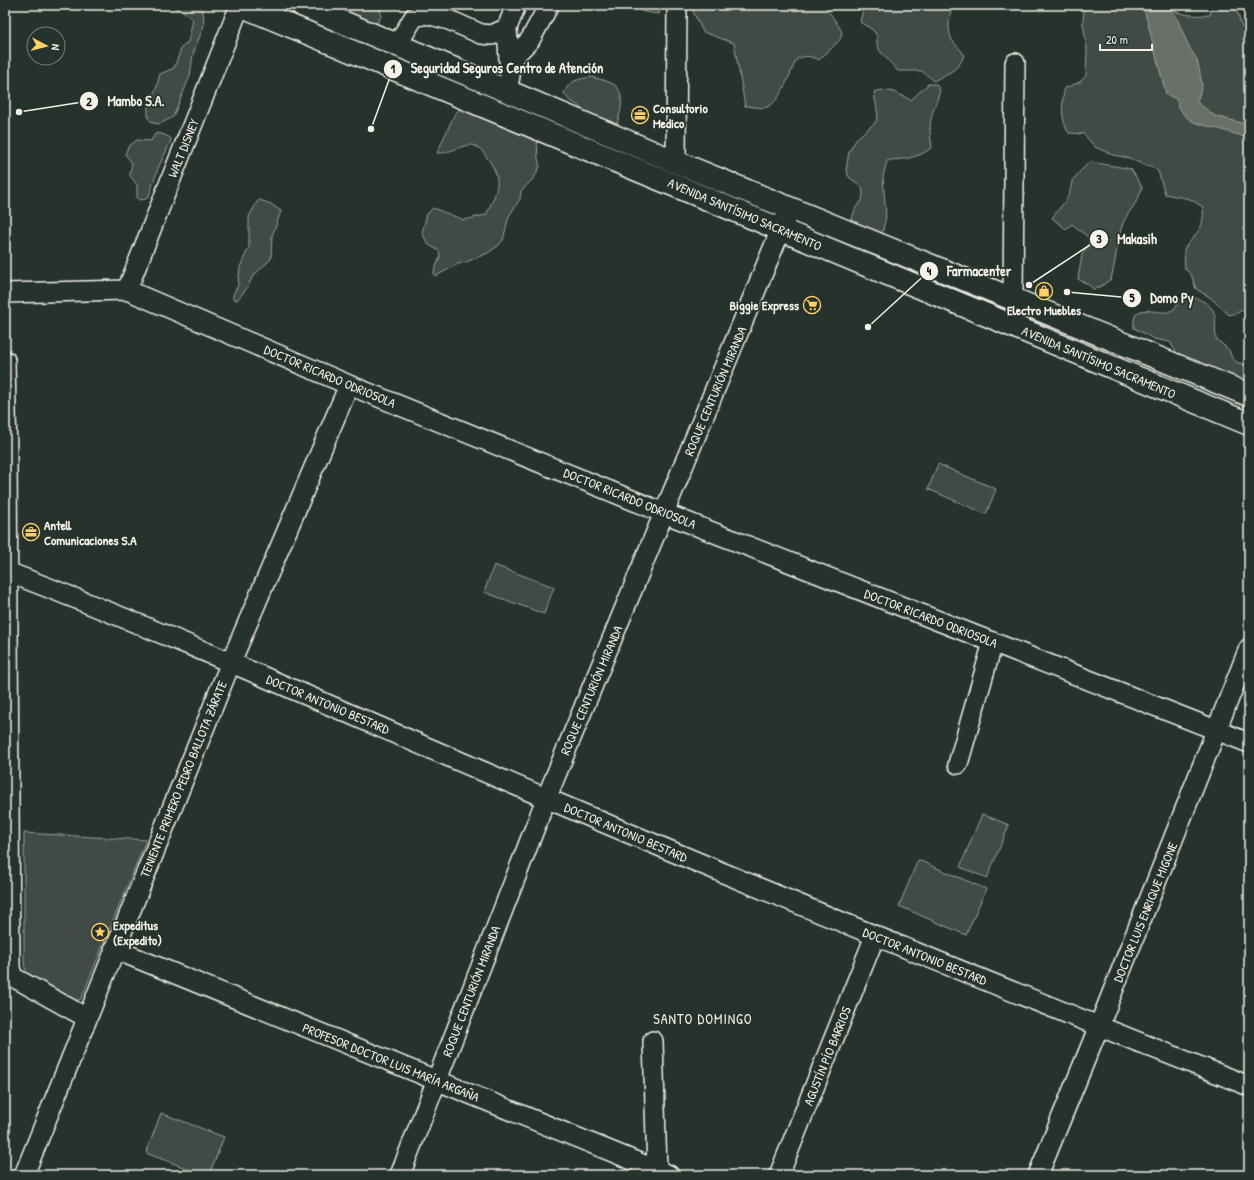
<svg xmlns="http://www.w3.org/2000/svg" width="1254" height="1180" font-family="'Patrick Hand',sans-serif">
  <rect width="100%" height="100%" fill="#26332d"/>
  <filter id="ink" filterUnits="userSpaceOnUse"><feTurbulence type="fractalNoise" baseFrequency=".025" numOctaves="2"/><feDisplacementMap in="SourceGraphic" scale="8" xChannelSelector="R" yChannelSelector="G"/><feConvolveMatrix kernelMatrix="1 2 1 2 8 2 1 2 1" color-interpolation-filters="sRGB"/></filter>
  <g filter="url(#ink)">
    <!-- green -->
    <path fill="#414b45" stroke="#9a9e96" d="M 167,5 L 198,6 L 203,11 L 204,25 L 193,54 L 190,76 L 173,117 L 160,124 L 153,123 L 148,118 L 148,103 L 156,89 L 160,74 L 174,68 L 182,46 L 188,42 L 193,20 L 183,11 Z
      M 262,5 L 274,5 L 503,103 Z
      M 315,5 L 380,5 L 381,16 L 375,27 Z
      M 628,5 L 660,5 L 659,14 L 644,12 Z
      M 690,5 L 824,5 C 848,40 849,31 819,60 C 811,56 805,55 797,59 C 790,72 781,102 767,107 C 761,109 751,106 745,106 L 734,43 L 703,32 Z
      M 864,5 L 953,5 C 949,14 947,31 952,40 C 956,46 961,49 964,55 C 959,71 947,73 934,81 L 922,71 L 898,71 L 880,51 L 877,44 L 877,36 L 873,30 L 860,22 Z
      M 1084,5 L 1167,5 C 1176,16 1197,16 1210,15 L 1213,5 L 1235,5 L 1242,27 L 1249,34 L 1249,306 L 1237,313 L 1229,315 L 1211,298 L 1196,289 L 1191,274 L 1185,269 L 1184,249 C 1196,233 1205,229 1203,207 L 1190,199 L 1165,194 L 1158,171 L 1151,166 L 1144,165 L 1129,158 L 1113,155 L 1095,147 L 1084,134 L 1069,133 C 1061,123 1061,100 1065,88 L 1080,82 L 1086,76 L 1087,48 L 1083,23 Z
      M 591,77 C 598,79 606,80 613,84 C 626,91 621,112 617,124 L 603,126 L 585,116 L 579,106 L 569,100 L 564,93 C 569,80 579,79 591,77 Z
      M 928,84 L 936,84 L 940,91 C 932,115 927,121 932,147 C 925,154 912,158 902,159 C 897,160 893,159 887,161 L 883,177 L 886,217 L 882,234 L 851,221 L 856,207 L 862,201 L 863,194 L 862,187 L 849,177 L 846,170 L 849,152 L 857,138 L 875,123 L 878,116 L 874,92 C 887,87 899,94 911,100 Z
      M 462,108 L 537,140 L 538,159 L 540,166 L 534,178 L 521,191 L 520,199 L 509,216 L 503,240 L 498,246 L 488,253 L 466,262 L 458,264 L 436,276 L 433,274 L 440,257 L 439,251 L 428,244 L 422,233 L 427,214 L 433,208 L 464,220 L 486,215 C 498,189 504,179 485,155 C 482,150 477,145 470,145 C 458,146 449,154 437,153 L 455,113 Z
      M 159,133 L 169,137 L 171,139 L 170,143 L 158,168 L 149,196 L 146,199 L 139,200 L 137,197 L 137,185 C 128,172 129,180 132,163 L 125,154 L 128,147 L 137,140 L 151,141 L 155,134 Z
      M 1091,162 L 1131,169 L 1142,187 C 1139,204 1125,213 1121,229 C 1116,245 1116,263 1111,279 L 1100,287 L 1093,289 L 1089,285 L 1078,279 L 1082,255 L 1089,244 L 1088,237 L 1072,224 L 1066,229 L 1052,218 C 1062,203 1070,201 1072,181 C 1076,176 1087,163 1091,162 Z
      M 260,200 L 271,204 L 281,211 L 272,236 L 271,259 L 253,276 L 247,288 L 237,300 L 233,299 L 233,295 L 238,285 L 240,267 L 249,247 L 249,217 L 257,202 Z
      M 805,224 L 1249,407 L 1249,412 L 803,229 L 803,225 Z
      M 1183,296 C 1196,297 1213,302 1215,317 C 1216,324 1215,332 1216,339 L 1229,350 L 1232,358 L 1238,363 L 1249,364 L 1249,392 L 1178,355 L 1170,342 L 1154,339 L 1134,328 C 1131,296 1161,320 1174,309 C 1177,306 1180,299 1183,296 Z
      M 938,464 L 996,489 L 986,514 L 928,489 Z
      M 494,565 L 554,587 L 544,614 L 484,592 Z
      M 982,814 L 1009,825 L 987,878 L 960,867 Z
      M 24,833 L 146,840 L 81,999 L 67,1003 L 27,975 L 24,964 Z
      M 918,860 L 986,889 L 966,935 L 899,906 Z
      M 161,1113 L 224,1137 L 209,1175 L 204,1175 L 146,1153 Z"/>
    <!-- water -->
    <path fill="#676f68" stroke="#9fa39b" d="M 1143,5 L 1171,5 L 1189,47 L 1197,60 L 1200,73 L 1202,86 L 1197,102 L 1215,116 L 1249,125 L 1249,138 C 1238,135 1229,132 1219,129 C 1197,123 1184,124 1176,99 L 1166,94 Z"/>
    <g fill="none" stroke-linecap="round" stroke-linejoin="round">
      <!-- minor casing -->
      <g stroke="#f4f1e8" stroke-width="22">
        <path id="minor" d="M 397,45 L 414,17 L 427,14 L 449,20 L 481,34 L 492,35 L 507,28
          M 510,60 L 530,40 L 549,5
          M 507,91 L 510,76 L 507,28 L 516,5
          M 676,162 L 677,5
          M 127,290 L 240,5
          M 5,293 L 127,290 L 349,385 L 664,513 L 1249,743
          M 1013,299 L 1015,63
          M 5,360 L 7,456 L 10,968 L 13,977 L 87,1018
          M 5,571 C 189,641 367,723 548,799 C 780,898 1014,993 1249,1086
          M 958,764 L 993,642
          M 114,949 L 669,1175
          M 653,1041 L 657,1170
          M 24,1175 L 231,662 L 349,385
          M 400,1175 L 546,799 L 786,217
          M 779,1175 L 875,936
          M 1038,1175 L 1099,1026 L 1249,648"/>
      </g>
      <!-- major casing -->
      <g stroke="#f4f1e8" stroke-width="25">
        <path id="major" d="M 240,5 L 1249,424
          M 302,5 L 676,162 L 1249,395"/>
      </g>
      <!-- minor -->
      <use href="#minor" stroke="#26332d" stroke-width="19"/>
      <!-- major -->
      <use href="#major" stroke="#26332d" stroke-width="22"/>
    </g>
  </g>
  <!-- icons -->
  <defs>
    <g id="office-ring" transform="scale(0.9)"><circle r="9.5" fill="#26332d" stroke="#ffd166" stroke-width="1.5"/><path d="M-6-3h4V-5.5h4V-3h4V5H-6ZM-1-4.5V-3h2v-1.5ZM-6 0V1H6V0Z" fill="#ffd166"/></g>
    <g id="shop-ring" transform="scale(0.9)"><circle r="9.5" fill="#26332d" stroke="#ffd166" stroke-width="1.5"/><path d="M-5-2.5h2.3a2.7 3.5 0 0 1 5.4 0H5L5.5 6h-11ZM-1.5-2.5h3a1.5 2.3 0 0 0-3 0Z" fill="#ffd166"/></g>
    <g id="supermarket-ring" transform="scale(0.9)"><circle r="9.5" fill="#26332d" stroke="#ffd166" stroke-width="1.5"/><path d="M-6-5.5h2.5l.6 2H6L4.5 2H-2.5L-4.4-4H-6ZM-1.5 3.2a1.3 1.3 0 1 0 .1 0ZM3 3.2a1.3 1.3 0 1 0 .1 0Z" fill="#ffd166"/></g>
    <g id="sight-ring" transform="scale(0.9)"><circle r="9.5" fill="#26332d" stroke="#ffd166" stroke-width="1.5"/><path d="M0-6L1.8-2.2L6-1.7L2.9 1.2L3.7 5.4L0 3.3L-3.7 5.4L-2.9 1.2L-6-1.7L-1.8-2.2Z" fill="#ffd166"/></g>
  </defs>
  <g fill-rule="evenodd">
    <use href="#office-ring" x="640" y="115"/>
    <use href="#shop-ring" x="1044" y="291"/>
    <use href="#supermarket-ring" x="812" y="305"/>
    <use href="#office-ring" x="31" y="532"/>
    <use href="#sight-ring" x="100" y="932"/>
  </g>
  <g text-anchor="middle" stroke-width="3.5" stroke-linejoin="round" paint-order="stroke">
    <!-- poi labels -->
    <g font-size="13" font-weight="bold" fill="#f4f1e8" stroke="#26332d" text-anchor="start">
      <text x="653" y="113">Consultorio<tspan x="653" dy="15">Medico</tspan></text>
      <text x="799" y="310" text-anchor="end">Biggie Express</text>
      <text x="1044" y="315" text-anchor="middle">Electro Muebles</text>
      <text x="44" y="530">Antell<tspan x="44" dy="15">Comunicaciones S.A</tspan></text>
      <text x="113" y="930">Expeditus<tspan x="113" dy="15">(Expedito)</tspan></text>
    </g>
    <!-- street labels -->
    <g font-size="13" fill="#f4f1e8" stroke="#26332d">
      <text transform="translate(183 148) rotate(-68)" y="5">WALT DISNEY</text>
      <text transform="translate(745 214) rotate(23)" y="5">AVENIDA SANTÍSIMO SACRAMENTO</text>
      <text transform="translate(1099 362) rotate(23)" y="5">AVENIDA SANTÍSIMO SACRAMENTO</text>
      <text transform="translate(330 376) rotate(23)" y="5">DOCTOR RICARDO ODRIOSOLA</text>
      <text transform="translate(715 391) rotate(-67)" y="5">ROQUE CENTURIÓN MIRANDA</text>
      <text transform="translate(630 498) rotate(22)" y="5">DOCTOR RICARDO ODRIOSOLA</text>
      <text transform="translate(931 618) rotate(21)" y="5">DOCTOR RICARDO ODRIOSOLA</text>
      <text transform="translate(591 690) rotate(-67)" y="5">ROQUE CENTURIÓN MIRANDA</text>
      <text transform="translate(328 704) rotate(23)" y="5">DOCTOR ANTONIO BESTARD</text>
      <text transform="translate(183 779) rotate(-68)" y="5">TENIENTE PRIMERO PEDRO BALLOTA ZÁRATE</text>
      <text transform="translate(626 832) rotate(23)" y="5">DOCTOR ANTONIO BESTARD</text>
      <text transform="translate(1145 912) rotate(-68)" y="5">DOCTOR LUIS ENRIQUE MIGONE</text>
      <text transform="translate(925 956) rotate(22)" y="5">DOCTOR ANTONIO BESTARD</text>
      <text transform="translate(471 991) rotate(-69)" y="5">ROQUE CENTURIÓN MIRANDA</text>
      <text transform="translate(827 1056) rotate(-68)" y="5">AGUSTÍN PÍO BARRIOS</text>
      <text transform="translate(391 1062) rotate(22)" y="5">PROFESOR DOCTOR LUIS MARÍA ARGAÑA</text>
    </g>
    <!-- neighbourhood labels -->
    <g font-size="14" letter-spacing="1" fill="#f4f1e8" stroke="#26332d">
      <text x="703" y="1024">SANTO DOMINGO</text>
    </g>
  </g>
  <!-- callouts -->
  <path fill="none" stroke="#f4f1e8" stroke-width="1.5" d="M371 129L393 69M19 112L89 101M1029 285L1099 239M868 327L929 271M1067 292L1132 298"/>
  <g fill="#f4f1e8" stroke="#26332d" stroke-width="1.5">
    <circle cx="371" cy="129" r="4"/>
    <circle cx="19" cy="112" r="4"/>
    <circle cx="1029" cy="285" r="4"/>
    <circle cx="868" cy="327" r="4"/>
    <circle cx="1067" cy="292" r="4"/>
    <circle cx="393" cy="69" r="10"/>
    <circle cx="89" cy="101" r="10"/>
    <circle cx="1099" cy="239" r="10"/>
    <circle cx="929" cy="271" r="10"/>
    <circle cx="1132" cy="298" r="10"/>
  </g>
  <g font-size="12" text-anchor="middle" font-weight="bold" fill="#111">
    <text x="393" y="73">1</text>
    <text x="89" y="106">2</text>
    <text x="1099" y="243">3</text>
    <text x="929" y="275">4</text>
    <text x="1132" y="302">5</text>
  </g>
  <g font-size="14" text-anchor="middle" font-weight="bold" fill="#f4f1e8" stroke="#26332d" stroke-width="3.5" stroke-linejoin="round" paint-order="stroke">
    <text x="507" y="73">Seguridad Seguros Centro de Atención</text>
    <text x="136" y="106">Mambo S.A.</text>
    <text x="1137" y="244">Makasih</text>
    <text x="979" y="276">Farmacenter</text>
    <text x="1172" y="303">Domo Py</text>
  </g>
  <!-- margin -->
  <rect width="1254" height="1180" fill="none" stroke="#26332d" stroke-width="20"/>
  <rect x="10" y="10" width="1234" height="1160" fill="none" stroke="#f4f1e8" stroke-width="1.5" filter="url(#ink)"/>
  <!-- north arrow -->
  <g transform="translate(46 46) rotate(97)"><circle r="19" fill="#26332d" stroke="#787f78"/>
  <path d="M0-3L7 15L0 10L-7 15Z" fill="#ffd166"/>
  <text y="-6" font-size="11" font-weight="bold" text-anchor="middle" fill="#f4f1e8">N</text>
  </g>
  <!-- scale -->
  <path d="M1100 44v6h52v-6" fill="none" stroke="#f4f1e8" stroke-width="2"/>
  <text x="1106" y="44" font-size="12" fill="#f4f1e8" stroke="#26332d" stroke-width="3" paint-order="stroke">20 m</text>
</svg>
